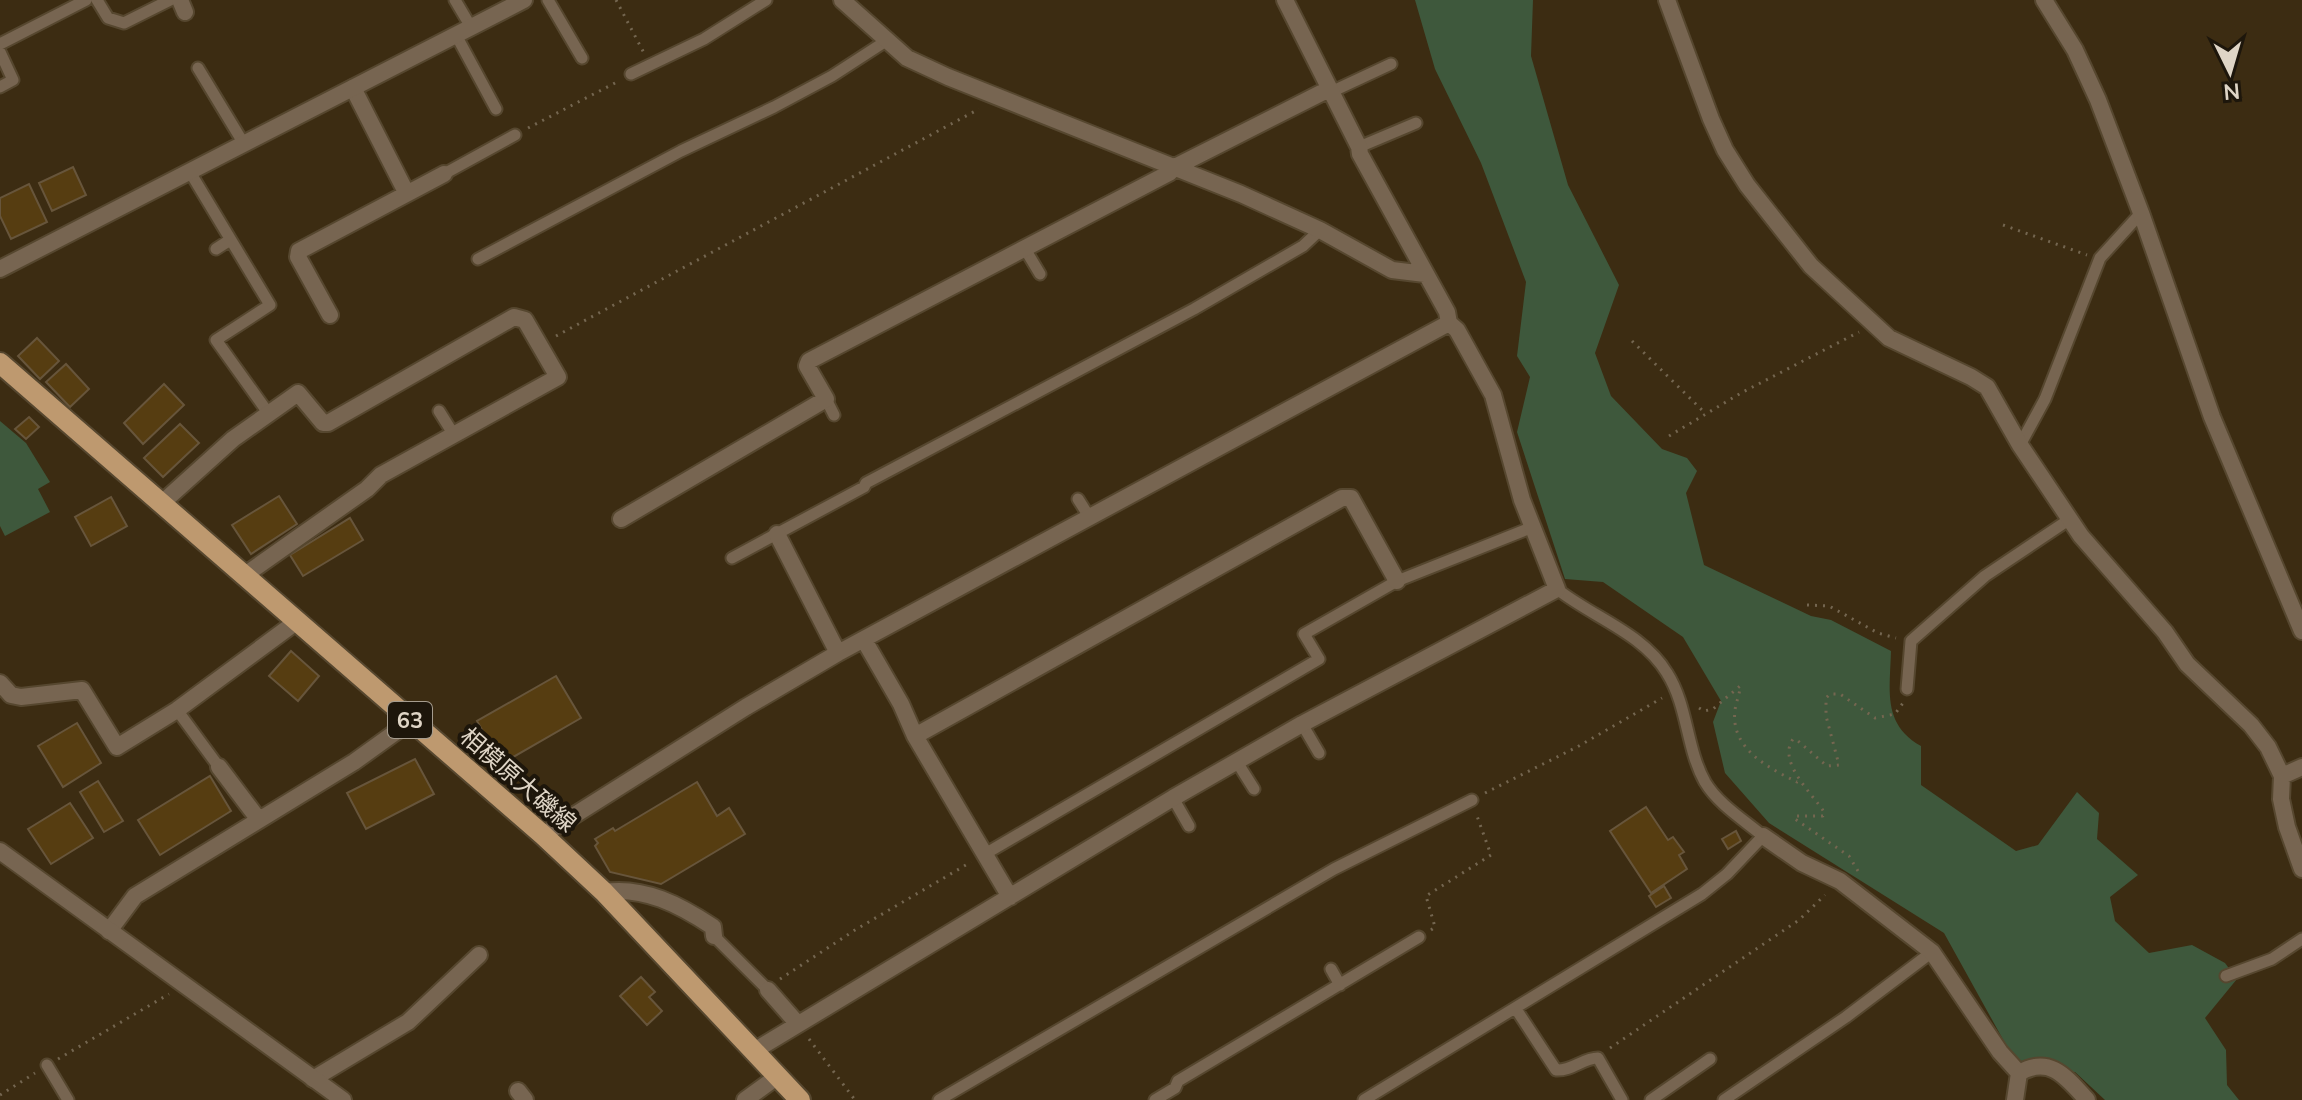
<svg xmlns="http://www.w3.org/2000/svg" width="2302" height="1100" font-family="'Nunito Sans','Noto Sans JP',sans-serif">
  <rect width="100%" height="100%" fill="#3c2c12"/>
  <!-- green -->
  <path fill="#3e583c" d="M 1415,0 L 1533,0 L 1531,56 L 1568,185 L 1619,285 L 1595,353 L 1611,396 L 1662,449 L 1687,458 L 1697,471 L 1686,493 L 1704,565 L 1811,616 L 1831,620 L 1891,651 C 1890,690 1882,724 1921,746 L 1921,785 L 2016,851 L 2038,845 L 2077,792 L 2099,813 L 2097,839 L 2138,875 L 2110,897 L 2115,921 L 2149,953 L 2192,945 L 2225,963 L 2237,979 L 2205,1018 L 2226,1050 L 2227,1085 L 2239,1100 L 2105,1100 L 2075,1072 L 2021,1072 L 1944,933 L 1769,823 L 1725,773 L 1713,722 L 1721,701 L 1683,637 L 1603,582 L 1565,579 L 1517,432 L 1530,377 L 1517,356 L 1526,282 L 1481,163 L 1435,69 Z
    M 0,421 L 26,443 L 50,482 L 38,489 L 50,512 L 5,536 L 0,526 Z"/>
  <!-- building -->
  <path fill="#563d11" stroke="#67553b" stroke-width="2" d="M 73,167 L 86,195 L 52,211 L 39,183 Z
    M 29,184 L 47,222 L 11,239 L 0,216 L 0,198 Z
    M 37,338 L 59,361 L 40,379 L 18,356 Z
    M 66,364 L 89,389 L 70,407 L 46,382 Z
    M 164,384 L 184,405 L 143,444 L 124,423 Z
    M 29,417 L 39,427 L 26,439 L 15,429 Z
    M 180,424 L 199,443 L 163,477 L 144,458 Z
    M 279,496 L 297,524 L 251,554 L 232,525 Z
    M 111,497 L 127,526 L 91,546 L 75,517 Z
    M 350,518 L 363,540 L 303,576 L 290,555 Z
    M 291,651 L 319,676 L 298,701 L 269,676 Z
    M 556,676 L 581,718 L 501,764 L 477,721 Z
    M 77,723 L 101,763 L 63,787 L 38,746 Z
    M 415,759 L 434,794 L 366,829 L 347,793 Z
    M 210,776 L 231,811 L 160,855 L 138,820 Z
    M 98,781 L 123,821 L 104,832 L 80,792 Z
    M 697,782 L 717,816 L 729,808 L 745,834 L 661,884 L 610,872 L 595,846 L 598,843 L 595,839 L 613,828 L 615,831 Z
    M 70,803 L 93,838 L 51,864 L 28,829 Z
    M 1646,807 L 1668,840 L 1673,837 L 1684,852 L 1679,855 L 1687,869 L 1651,893 L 1610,831 Z
    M 1736,831 L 1741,841 L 1728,849 L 1722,839 Z
    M 1664,886 L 1671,898 L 1656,907 L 1649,896 Z
    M 641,977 L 655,992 L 649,997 L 662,1011 L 647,1025 L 620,996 Z"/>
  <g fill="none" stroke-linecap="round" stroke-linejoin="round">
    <!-- service casing -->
    <g stroke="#56472f" stroke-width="15">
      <path id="service" d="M 97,0 L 108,18 L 124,23 L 170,0
        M 455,0 L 471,27
        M 548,0 L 582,58
        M 456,35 L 496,109
        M 0,44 L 86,0
        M 0,52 L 13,80 L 0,87
        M 198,68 L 244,144
        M 631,74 L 704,39 L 766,0
        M 1331,92 L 1391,64
        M 1359,147 L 1416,123
        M 190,172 L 270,305 L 216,340 L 269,414
        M 444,174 L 515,135
        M 216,249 L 230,240
        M 1025,249 L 1040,274
        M 478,259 L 681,151 L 774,107 L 832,76 L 886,41
        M 826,399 L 834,415
        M 439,411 L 454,435
        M 2020,445 L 2045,399 L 2100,258 L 2141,213
        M 1078,499 L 1090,518
        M 732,558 L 864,487 L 866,483 L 1194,309 L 1303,246 L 1320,230
        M 1907,689 L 1911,641 L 1985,576 L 2070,519
        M 177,710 L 219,767
        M 1302,724 L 1319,753
        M 1237,762 L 1254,789
        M 1173,798 L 1189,826
        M 985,854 L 1319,659 L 1304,634 L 1397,581 L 1533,527
        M 714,936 L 768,990
        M 1331,969 L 1340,985
        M 2226,976 L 2272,959 L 2302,939
        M 1516,1009 L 1556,1070 C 1572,1071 1583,1058 1598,1058 L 1622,1100
        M 47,1065 L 68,1100
        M 939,1100 L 1334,869 L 1472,800
        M 1155,1100 L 1175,1088 L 1178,1081 L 1419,937
        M 1364,1100 L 1702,894 L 1727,874 L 1763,836 C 1744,820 1718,804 1705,782 C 1686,748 1688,706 1667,673 C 1643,633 1592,617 1557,589
        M 1651,1100 L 1710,1059
        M 1724,1100 L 1846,1017 L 1932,952"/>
    </g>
    <!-- minor casing -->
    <g stroke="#56472f" stroke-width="20">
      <path id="minor" d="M 180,0 L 185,12
        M 842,0 L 907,58 L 948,77 L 1241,194 L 1320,230 L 1392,270 L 1425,274
        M 1667,0 L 1711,119 L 1725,150 L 1747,185 L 1811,266 L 1889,338 L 1971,377 L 1987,387 L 2020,445 L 2081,536 L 2165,632 L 2187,664 L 2251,725 L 2268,747 L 2282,776 L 2281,799 L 2287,827 L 2302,869
        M 2044,0 L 2075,50 L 2098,100 L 2141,213 L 2212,417 L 2302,631
        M 353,88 L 406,192
        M 330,315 L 298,257 L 299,251 L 444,174
        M 162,503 L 233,439 L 298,393 L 323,423 L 328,423 L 514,317 L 525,320 L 558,377 L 381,475 L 367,489 L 245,575
        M 621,519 L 826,399 L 807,366 L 809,361 L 1169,173 L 1175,167 L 1329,89
        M 777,534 L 838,653
        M 864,640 L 901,704 L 915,736 L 1010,897
        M 0,683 L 11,695 L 21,697 L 82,690 L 117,747 L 177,710 L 296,622
        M 915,736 L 1342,498 L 1351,498 L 1397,581
        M 219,767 L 259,820
        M 2282,776 L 2302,767
        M 543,835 L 746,707 L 838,653 L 1449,323 L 1447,312 L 1360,154 L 1359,147 L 1285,0
        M 1763,836 L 1802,863 L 1840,881 L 1932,952 L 2000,1052 L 2019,1073 L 2015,1100
        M 604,892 C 644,886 680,905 713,927 L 714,936
        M 109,931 L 135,896 L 354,762 L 411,721
        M 768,990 L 797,1023
        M 754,1051 L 1173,798 L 1302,724 L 1557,589 L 1522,500 L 1493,395 L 1457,330 L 1449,323
        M 2019,1073 C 2050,1055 2066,1077 2087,1100
        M 313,1079 L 408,1022 L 479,955
        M 518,1091 L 525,1100
        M 745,1100 L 778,1076"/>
    </g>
    <!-- tertiary casing -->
    <g stroke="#56472f" stroke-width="20">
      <path id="tertiary" d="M 0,269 L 524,0
        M 0,851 L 343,1100"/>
    </g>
    <!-- primary casing -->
    <g stroke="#56472f" stroke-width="24">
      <path id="primary" d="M 0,363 L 543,835 L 604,892 L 800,1100"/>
    </g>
    <!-- path -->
    <path stroke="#746650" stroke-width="3" stroke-dasharray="2 6" stroke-linecap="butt" d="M 616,0 L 644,53
      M 528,128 L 617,82
      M 2003,225 L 2087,255
      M 556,336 L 979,109
      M 1632,341 L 1706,414
      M 1669,436 L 1741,393 L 1859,332
      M 1807,605 L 1829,606 L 1878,633 L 1896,638
      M 1699,708 L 1704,711 L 1713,709 L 1740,686 C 1740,694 1736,702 1735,710 C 1730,749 1769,768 1797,782 L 1802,780
      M 1485,793 L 1577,747 L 1662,698
      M 1858,871 L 1849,856 L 1795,819 L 1795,816 L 1823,816 L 1824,812 C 1812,793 1777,762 1793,739 L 1798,741 L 1827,766 L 1839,765 L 1826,716 L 1826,698 L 1830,694 L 1840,694 L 1875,718 L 1895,714 L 1903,703
      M 1431,930 L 1435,927 L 1426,896 L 1491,855 L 1477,816
      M 780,979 L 855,930 L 971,862
      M 809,1039 L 855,1100
      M 1610,1048 L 1799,920 L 1825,895
      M 58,1059 L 169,994
      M 0,1095 L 35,1073"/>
    <!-- service -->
    <use href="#service" stroke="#776551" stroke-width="11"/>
    <!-- minor -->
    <use href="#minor" stroke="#776551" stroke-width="16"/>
    <!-- tertiary -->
    <use href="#tertiary" stroke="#776551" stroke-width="16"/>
    <!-- primary -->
    <use href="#primary" stroke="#be996f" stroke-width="20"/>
  </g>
  <g text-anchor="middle" stroke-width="8" stroke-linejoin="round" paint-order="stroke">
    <!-- shield labels -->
    <rect fill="#1d160b" stroke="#a59c8e" stroke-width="2" x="388" y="702" width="44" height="36" rx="6"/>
    <g font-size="22" font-weight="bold" fill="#dfd5c6">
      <text x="410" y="728">63</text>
    </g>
    <!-- street labels -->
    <g font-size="24" fill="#dfd5c6" stroke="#1d160b">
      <text transform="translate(518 780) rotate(41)" y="8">相模原大磯線</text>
    </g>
  </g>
  <!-- north arrow -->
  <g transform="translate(2230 72) rotate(175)" stroke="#1d160b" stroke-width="6" paint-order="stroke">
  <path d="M0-6L14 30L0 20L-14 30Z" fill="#dfd5c6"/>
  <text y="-12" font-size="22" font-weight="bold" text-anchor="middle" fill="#dfd5c6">N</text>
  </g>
</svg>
